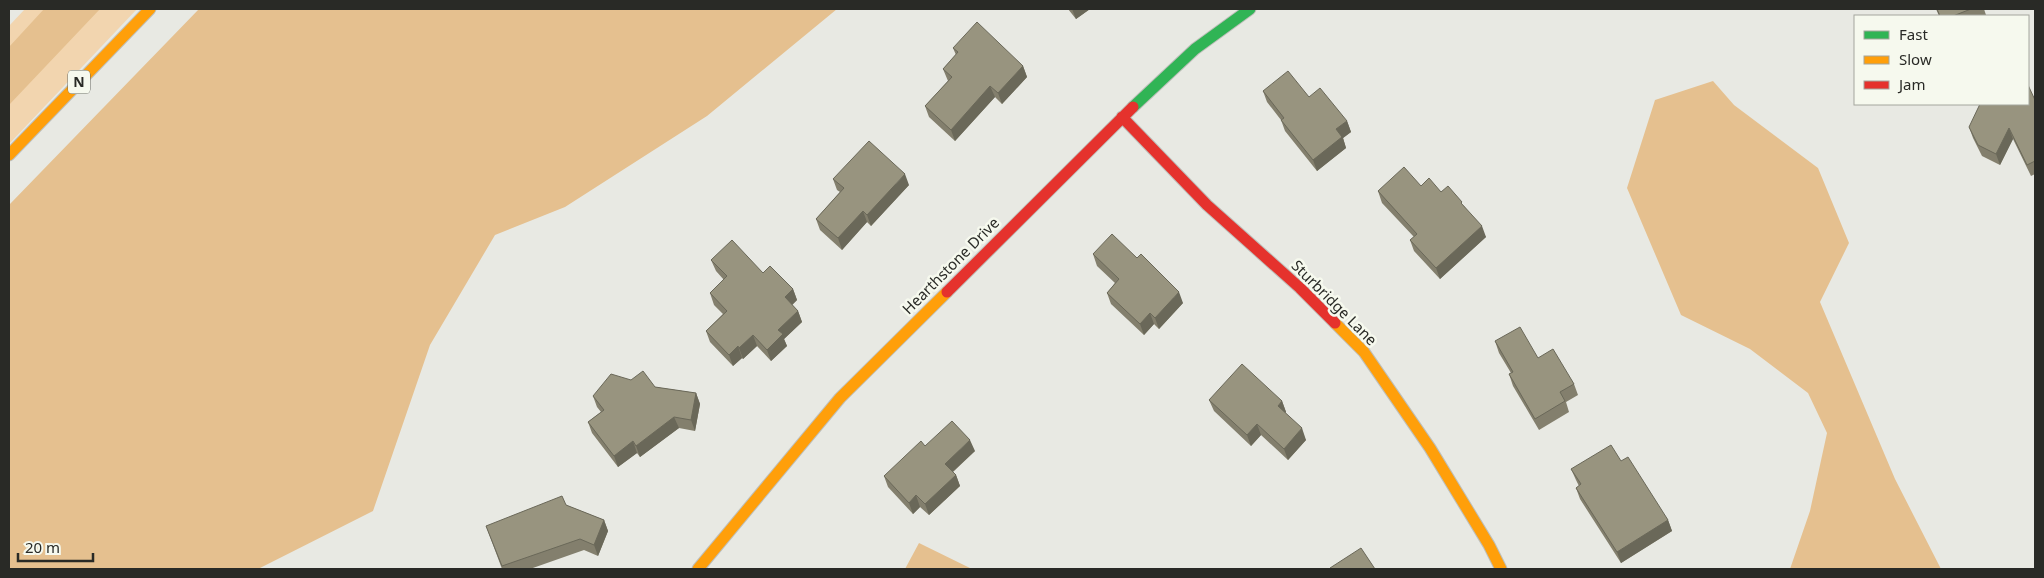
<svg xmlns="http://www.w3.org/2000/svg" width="2044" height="578" font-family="'Noto Sans',sans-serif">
  <rect width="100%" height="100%" fill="#e8e9e3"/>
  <!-- green -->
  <path fill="#f2d5af" d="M 25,9 L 137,9 L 9,144 L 9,26 Z"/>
  <!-- forest -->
  <path fill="#e5c08f" d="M 44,9 L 100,9 L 9,105 L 9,47 Z
    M 199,9 L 837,9 L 707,116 L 565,207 L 495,235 L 430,345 L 373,511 L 258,569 L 9,569 L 9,205 Z
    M 1713,81 L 1734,105 L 1818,168 L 1849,243 L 1820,302 L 1895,479 L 1941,569 L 1790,569 L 1810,511 L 1827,433 L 1808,393 L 1750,349 L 1681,315 L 1627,188 L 1655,100 Z
    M 919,543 L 972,569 L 905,569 Z"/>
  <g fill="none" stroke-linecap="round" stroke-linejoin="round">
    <!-- fast casing -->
    <g stroke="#bebfba" stroke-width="13">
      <path id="fast" d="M 1133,107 L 1195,49 L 1250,9"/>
    </g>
    <!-- slow casing -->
    <g stroke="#bebfba" stroke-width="13">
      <path id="slow" d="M 9,155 L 150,9
        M 1335,323 L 1364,352 L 1430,448 L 1489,545 L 1501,569
        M 698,569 L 840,398 L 947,292"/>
    </g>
    <!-- jam casing -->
    <g stroke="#bebfba" stroke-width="13">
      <path id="jam" d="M 1122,117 L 1207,205 L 1300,288 L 1335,323
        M 947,292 L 1133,107"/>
    </g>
    <!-- fast -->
    <use href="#fast" stroke="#30b455" stroke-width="11"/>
    <!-- slow -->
    <use href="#slow" stroke="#ff9f0a" stroke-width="11"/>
    <!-- jam -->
    <use href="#jam" stroke="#e5322d" stroke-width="11"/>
  </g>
  <!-- wall -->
  <path fill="#837f6d" d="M 1068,9 L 1090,9 L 1076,19 Z
    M 1936,9 L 1984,9 L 1986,15 L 1984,16 L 1939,16 Z
    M 953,48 L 1023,66 L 1027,77 L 1002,104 L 995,97 L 955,141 L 929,117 L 925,106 L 948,81 L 943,69 L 956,55 Z
    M 1263,91 L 1309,97 L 1347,121 L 1351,132 L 1343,138 L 1346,148 L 1317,171 L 1285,131 L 1281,120 L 1267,102 Z
    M 2035,100 L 2035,174 L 2031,176 L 2013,139 L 2000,165 L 1982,156 L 1973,138 L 1969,127 Z
    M 833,179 L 909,185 L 871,226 L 867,222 L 842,250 L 820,230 L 816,219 L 840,192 L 837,190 Z
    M 1421,186 L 1441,192 L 1464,206 L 1486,237 L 1440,279 L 1414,251 L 1410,240 L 1414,237 L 1382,203 L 1378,191 Z
    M 1093,254 L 1183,303 L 1159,329 L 1154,324 L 1144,335 L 1111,304 L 1107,293 L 1115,283 L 1097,266 Z
    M 711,260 L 763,273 L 793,289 L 797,300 L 792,305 L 798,311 L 802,322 L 784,339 L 787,346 L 771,361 L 757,346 L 743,359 L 742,358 L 733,366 L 710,342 L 706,331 L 723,314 L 714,305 L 710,293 L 724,280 L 716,271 Z
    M 1495,341 L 1538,358 L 1574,384 L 1578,395 L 1566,402 L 1569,412 L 1539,430 L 1513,386 L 1509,374 L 1511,373 L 1499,353 Z
    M 631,380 L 655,387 L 696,393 L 700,404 L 695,431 L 679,428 L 640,457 L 637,453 L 618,467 L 592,433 L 588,422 L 601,412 L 597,407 L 593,396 Z
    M 1209,400 L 1282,401 L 1286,412 L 1285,413 L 1306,440 L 1288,460 L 1261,435 L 1251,446 L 1214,411 Z
    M 925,446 L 975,451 L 953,472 L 956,475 L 960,486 L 929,515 L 920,507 L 913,514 L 888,487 L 884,476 Z
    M 1621,461 L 1668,520 L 1672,531 L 1621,563 L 1580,499 L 1576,488 L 1579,486 L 1576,480 L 1571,469 Z
    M 566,505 L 604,520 L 608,531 L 598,556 L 584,550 L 530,569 L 502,569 L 486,526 Z"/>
  <!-- shaded-wall -->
  <path fill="#6a6859" d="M 1072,9 L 1090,9 L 1076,19 Z
    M 1023,66 L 1027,77 L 1002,104 L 998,93 Z
    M 990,86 L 995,97 L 955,141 L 951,130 Z
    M 1347,121 L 1351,132 L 1343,138 L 1346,148 L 1317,171 L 1313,160 L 1336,129 Z
    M 2009,128 L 2013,139 L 2000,165 L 1996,154 Z
    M 905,174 L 909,185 L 871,226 L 867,215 Z
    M 863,211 L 867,222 L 842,250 L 838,238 Z
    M 1482,226 L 1486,237 L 1440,279 L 1436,268 Z
    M 793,289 L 797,300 L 789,308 L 785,297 Z
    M 1179,292 L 1183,303 L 1159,329 L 1155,318 Z
    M 798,311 L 802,322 L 784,339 L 787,346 L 771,361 L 767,350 L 778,330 Z
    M 1150,313 L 1154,324 L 1144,335 L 1140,324 Z
    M 753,335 L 757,346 L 743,359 L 739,348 Z
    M 738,346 L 742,358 L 733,366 L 729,355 Z
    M 696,393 L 700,404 L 695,431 L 691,420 Z
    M 1282,401 L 1286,412 L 1282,417 L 1278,406 Z
    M 674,417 L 679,428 L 640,457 L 636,446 Z
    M 1257,424 L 1261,435 L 1251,446 L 1247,435 Z
    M 1302,428 L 1306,440 L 1288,460 L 1284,449 Z
    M 970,440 L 975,451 L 949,475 L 945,464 Z
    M 633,441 L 637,453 L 618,467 L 614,456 Z
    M 956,475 L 960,486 L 929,515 L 925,504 Z
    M 916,495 L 920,507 L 913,514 L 909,503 Z
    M 604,520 L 608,531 L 598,556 L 594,545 Z
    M 1668,520 L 1672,531 L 1621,563 L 1617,552 Z"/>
  <!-- building -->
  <path fill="#98947f" stroke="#6a6859" d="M 1937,9 L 1971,9 L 1953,16 L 1940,16 Z
    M 977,22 L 1023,66 L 998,93 L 990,86 L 951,130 L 925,106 L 952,77 L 943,69 L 958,52 L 953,48 Z
    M 1288,71 L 1309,97 L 1320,88 L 1347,121 L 1336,129 L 1342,137 L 1313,160 L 1281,120 L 1284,118 L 1263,91 Z
    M 2028,85 L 2035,100 L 2035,161 L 2027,165 L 2009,128 L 1996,154 L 1978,145 L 1969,127 L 1980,104 L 2028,104 Z
    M 869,141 L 905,174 L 867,215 L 863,211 L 838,238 L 816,219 L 844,188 L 833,179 Z
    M 1404,167 L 1421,186 L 1429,178 L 1441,192 L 1448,186 L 1462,202 L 1461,203 L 1482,226 L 1436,268 L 1410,240 L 1417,234 L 1378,191 Z
    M 1112,234 L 1137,258 L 1141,254 L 1179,292 L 1155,318 L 1150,313 L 1140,324 L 1107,293 L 1119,279 L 1093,254 Z
    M 732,240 L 763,273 L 770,266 L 793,289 L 785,297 L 798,311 L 778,330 L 783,334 L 767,350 L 753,335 L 739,348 L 738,346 L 729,355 L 706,331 L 727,311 L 710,293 L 727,276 L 711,260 Z
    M 1520,327 L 1538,358 L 1553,349 L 1574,384 L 1560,392 L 1565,401 L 1535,419 L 1509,374 L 1513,372 L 1495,341 Z
    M 1242,364 L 1282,401 L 1278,406 L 1302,428 L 1284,449 L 1257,424 L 1247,435 L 1209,400 Z
    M 643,371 L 655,387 L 696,393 L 691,420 L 674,417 L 636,446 L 633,441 L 614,456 L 588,422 L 604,410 L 593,396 L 611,374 L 631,380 Z
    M 952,421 L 970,440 L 945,464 L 956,475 L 925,504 L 916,495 L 909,503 L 884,476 L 921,441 L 925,446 Z
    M 1611,445 L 1621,461 L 1628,457 L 1668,520 L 1617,552 L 1576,488 L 1581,484 L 1571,469 Z
    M 562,496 L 566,505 L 604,520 L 594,545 L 580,539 L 502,566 L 486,526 Z
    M 1361,548 L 1375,569 L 1331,569 L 1330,568 Z"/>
  <g text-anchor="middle" stroke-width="5" stroke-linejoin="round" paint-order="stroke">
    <!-- shield labels -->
    <rect fill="#f6f9ee" stroke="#666862" stroke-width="1" x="68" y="70.5" width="22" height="23" rx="4"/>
    <g font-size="14" font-weight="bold" fill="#292a26">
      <text x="79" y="87">N</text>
    </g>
    <!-- street labels -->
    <g font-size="15" fill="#292a26" stroke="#f6f9ee">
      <text transform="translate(951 266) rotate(-45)" y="5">Hearthstone Drive</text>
      <text transform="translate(1334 303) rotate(45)" y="5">Sturbridge Lane</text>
    </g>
  </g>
  <!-- border -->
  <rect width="2044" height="578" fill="none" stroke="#292a26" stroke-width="20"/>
  <!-- legend -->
  <rect x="1854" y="15" width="175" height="90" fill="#f6f9ee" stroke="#a4a69e"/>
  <rect x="1864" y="31" width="25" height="8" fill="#30b455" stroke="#a4a69e"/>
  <text x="1899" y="40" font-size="15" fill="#292a26">Fast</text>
  <rect x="1864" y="56" width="25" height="8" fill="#ff9f0a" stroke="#a4a69e"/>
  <text x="1899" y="65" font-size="15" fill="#292a26">Slow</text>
  <rect x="1864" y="81" width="25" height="8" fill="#e5322d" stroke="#a4a69e"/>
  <text x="1899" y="90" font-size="15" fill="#292a26">Jam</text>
  <!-- scale -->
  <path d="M18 553v8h75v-8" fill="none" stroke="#292a26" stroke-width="2.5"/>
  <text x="25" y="553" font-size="15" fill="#292a26" stroke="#f6f9ee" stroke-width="4" paint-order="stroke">20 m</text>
</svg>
